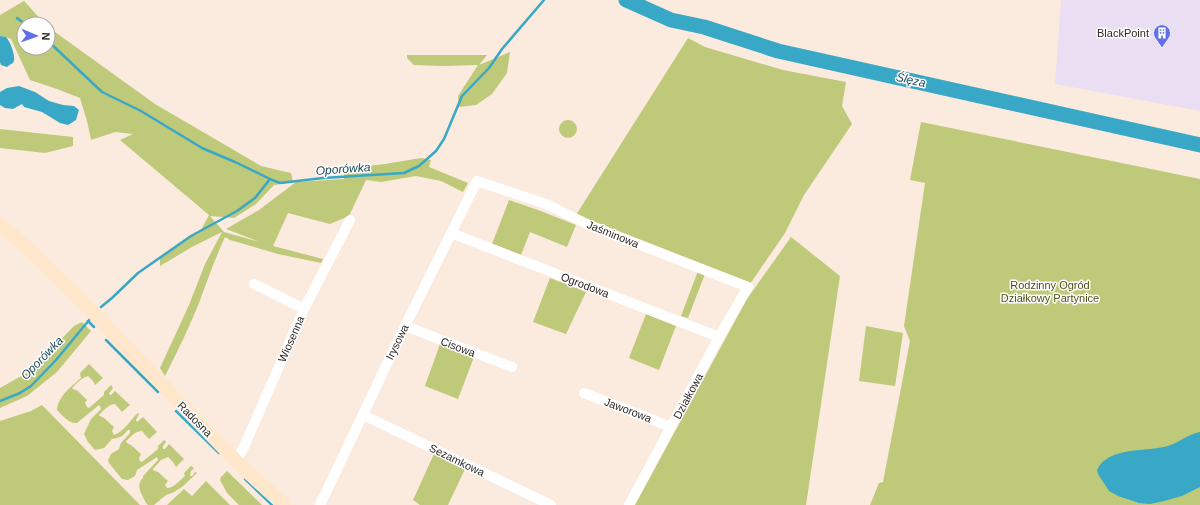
<svg xmlns="http://www.w3.org/2000/svg" width="1200" height="505" font-family="Helvetica,sans-serif">
  <rect width="100%" height="100%" fill="#fbeade"/>
  <!-- industrial -->
  <path fill="#eadef3" d="M 1061,0 L 1200,0 L 1200,111 L 1055,84 Z"/>
  <!-- green -->
  <path fill="#bec979" d="M 24,1 L 45,24 L 24,24 L 24,48 L 48,48 L 48,27 L 155,104 L 261,166 L 291,173 L 293,182 L 274,185 L 256,204 L 234,218 L 210,216 L 224,232 L 260,242 L 226,229 L 259,210 L 296,182 L 344,179 L 344,173 L 352,168 L 385,164 L 421,158 L 431,160 L 429,167 L 468,183 L 463,192 L 441,181 L 416,176 L 381,182 L 366,180 L 349,216 L 330,224 L 288,213 L 273,246 L 323,259 L 321,263 L 278,254 L 230,240 L 225,237 C 215,259 207,281 199,303 C 189,328 177,352 165,376 L 160,368 L 189,305 L 205,264 L 222,232 L 192,247 L 160,266 L 160,258 L 201,230 L 209,215 L 120,140 L 133,134 L 115,132 L 91,140 L 87,121 L 80,98 L 57,89 L 30,80 L 11,39 L 6,37 L 0,36 L 0,15 Z
    M 688,38 L 705,47 L 783,70 L 846,82 L 842,106 L 852,124 L 804,195 L 785,233 L 750,284 L 576,215 Z
    M 510,52 L 507,73 L 492,94 L 476,105 L 459,107 L 458,96 L 478,65 L 443,66 L 414,65 L 407,58 L 407,55 L 487,55 L 479,65 Z
    M559 129a9 9 0 1 1 18 0a9 9 0 1 1-18 0Z
    M 921,122 L 1200,179 L 1200,505 L 870,505 L 879,483 L 883,482 L 910,341 L 904,326 L 925,183 L 910,180 Z
    M 0,129 L 73,137 L 73,146 L 45,153 L 0,148 Z
    M 509,200 L 538,210 L 576,225 L 567,247 L 530,232 L 521,255 L 492,244 Z
    M 791,237 L 840,276 L 806,505 L 635,505 L 747,299 Z
    M 698,271 L 705,274 L 688,318 L 681,316 Z
    M 550,278 L 586,292 L 566,334 L 533,322 Z
    M 646,314 L 676,326 L 659,370 L 629,358 Z
    M 82,322 L 91,331 L 57,372 L 27,396 L 0,408 L 0,388 L 30,371 L 74,326 Z
    M 866,326 L 903,333 L 895,386 L 859,381 Z
    M 440,344 L 474,357 L 458,399 L 425,386 Z
    M 89,364 L 103,378 L 95,385 L 93,381 L 88,376 C 81,378 77,383 72,388 L 73,389 L 78,391 L 87,400 L 85,403 L 87,407 L 89,408 L 104,395 L 104,392 L 111,385 L 113,388 L 109,393 L 110,395 L 111,395 L 115,391 L 130,405 L 122,412 L 115,404 C 109,404 104,410 99,415 L 100,416 L 104,418 L 114,427 L 112,431 L 114,435 C 125,431 130,420 138,413 L 139,414 L 136,420 L 137,422 L 143,417 L 157,432 L 149,439 L 142,431 C 135,431 131,437 126,441 L 127,443 L 131,445 L 141,454 L 139,458 L 140,461 L 142,462 L 158,449 L 158,446 L 164,440 L 166,442 L 163,446 L 163,449 L 165,449 L 169,444 L 184,459 L 176,467 L 173,462 L 168,457 L 161,460 L 153,469 L 153,470 L 158,472 L 168,481 L 165,485 L 167,488 C 174,488 180,480 185,476 L 184,473 L 191,466 L 194,468 L 191,471 L 190,476 L 192,476 L 195,472 L 197,473 L 182,487 L 174,492 L 166,495 L 154,505 L 148,505 L 146,503 C 142,495 135,485 143,478 L 143,476 L 158,460 L 157,457 L 137,470 L 135,476 L 128,480 L 122,479 L 109,463 L 108,460 L 111,454 L 119,449 L 121,443 L 130,433 L 130,430 L 128,430 L 122,436 L 117,438 L 112,439 L 104,448 L 95,450 L 88,442 L 84,434 L 91,419 L 101,409 L 100,406 L 99,405 L 77,423 C 69,424 62,415 57,410 C 58,396 72,386 81,378 L 80,373 Z
    M 42,405 L 140,505 L 0,505 L 0,421 L 31,411 Z
    M 434,454 L 465,469 L 448,505 L 420,505 L 413,500 Z
    M 227,471 L 262,505 L 239,505 L 227,493 L 220,480 L 221,477 Z
    M 206,481 L 230,505 L 167,505 L 184,489 L 192,496 Z"/>
  <!-- water -->
  <path fill="#39a8c6" d="M 0,36 L 6,37 C 10,41 17,58 13,63 C 12,63 7,67 7,67 L 1,65 L 0,62 Z
    M 19,86 L 35,92 L 49,101 L 63,105 L 74,106 L 79,110 L 76,120 L 68,125 L 60,123 L 42,112 L 24,107 L 22,104 L 13,109 L 5,108 L 0,105 L 0,92 L 7,88 Z
    M 1200,432 L 1200,487 L 1182,496 L 1164,501 L 1150,504 L 1139,503 L 1118,496 L 1109,491 L 1098,474 L 1097,470 C 1108,446 1147,452 1168,446 C 1180,442 1188,434 1200,432 Z"/>
  <g fill="none" stroke-linecap="round" stroke-linejoin="round">
    <!-- stream -->
    <path stroke="#39a8c6" stroke-width="2.5" d="M 17,18 L 25,24
      M 48,41 L 102,92 L 141,111 L 202,148 L 235,162 L 270,179
      M 101,307 L 112,298 L 138,273 L 191,236 L 237,211 L 255,198 L 270,179 L 280,183 L 323,178 L 404,173 L 419,166 L 436,151 L 444,139 L 462,96 L 489,68 L 502,49 L 544,0
      M 88,321 L 94,327
      M 106,340 L 158,392
      M 0,401 L 20,393 L 31,386 L 56,360 L 90,319
      M 176,411 L 219,453
      M 245,479 L 272,505"/>
    <!-- river -->
    <path stroke="#39a8c6" stroke-width="15" d="M 626,0 L 671,20 L 704,27 L 778,51 L 1200,145"/>
    <!-- street -->
    <path stroke="#fff" stroke-width="10" d="M 451,233 L 719,337
      M 254,284 L 304,309
      M 405,326 L 512,367
      M 584,393 L 671,427
      M 363,415 L 551,505
      M 235,459 L 240,454 L 244,447 L 304,309 L 350,220
      M 320,505 L 405,326 L 477,181 L 546,204 L 589,225 L 748,287 L 719,337 L 629,505"/>
    <!-- secondary -->
    <path stroke="#ffe7cc" stroke-width="14" d="M 0,224 L 22,243 L 77,296 L 240,465 L 284,505"/>
  </g>
  <!-- icons -->
  <defs>
    <g id="building-pin" transform="scale(0.9)"><path d="M0 17L-7.5 6A9.5 9.5 0 1 1 7.5 6Z" fill="#6070e8" stroke="#fff"/><path d="M-4-6H4V6H1V3H-1V6H-4ZM-2.5-4.3h1.7v1.8h-1.7ZM.8-4.3h1.7v1.8H.8ZM-2.5-1h1.7V.8h-1.7ZM.8-1h1.7V.8H.8Z" fill="#fff"/></g>
  </defs>
  <g fill-rule="evenodd">
    <use href="#building-pin" x="1162" y="33"/>
  </g>
  <g text-anchor="middle" stroke-width="3" stroke-linejoin="round" paint-order="stroke">
    <!-- poi labels -->
    <g font-size="11" fill="#2e2824" stroke="#fff" text-anchor="end">
      <text x="1149" y="37">BlackPoint</text>
    </g>
    <!-- street labels -->
    <g font-size="11" fill="#2e2824" stroke="#fff">
      <text transform="translate(613 234) rotate(22)" y="4">Jaśminowa</text>
      <text transform="translate(585 285) rotate(21)" y="4">Ogrodowa</text>
      <text transform="translate(291 339) rotate(-66)" y="4">Wiosenna</text>
      <text transform="translate(397 342) rotate(-64)" y="4">Irysowa</text>
      <text transform="translate(458 347) rotate(21)" y="4">Cisowa</text>
      <text transform="translate(688 396) rotate(-62)" y="4">Działkowa</text>
      <text transform="translate(628 410) rotate(21)" y="4">Jaworowa</text>
      <text transform="translate(195 419) rotate(46)" y="4">Radosna</text>
      <text transform="translate(457 460) rotate(26)" y="4">Sezamkowa</text>
    </g>
    <!-- park labels -->
    <g font-size="11" fill="#4c5318" stroke="#fff">
      <text x="1050" y="289">Rodzinny Ogród<tspan x="1050" dy="13">Działkowy Partynice</tspan></text>
    </g>
    <!-- water labels -->
    <g font-size="12" font-style="italic" fill="#1d4b59" stroke="#fff">
      <text transform="translate(911 80) rotate(13)" y="4">Ślęza</text>
      <text transform="translate(343 169) rotate(-4)" y="4">Oporówka</text>
      <text transform="translate(42 358) rotate(-46)" y="4">Oporówka</text>
    </g>
  </g>
  <!-- north arrow -->
  <g transform="translate(36 36) rotate(92)"><circle r="19" fill="#ffffff" stroke="#aba9a7"/>
  <path d="M0-3L7 15L0 10L-7 15Z" fill="#6070e8"/>
  <text y="-6" font-size="11" font-weight="bold" text-anchor="middle" fill="#2e2824">N</text>
  </g>
</svg>
